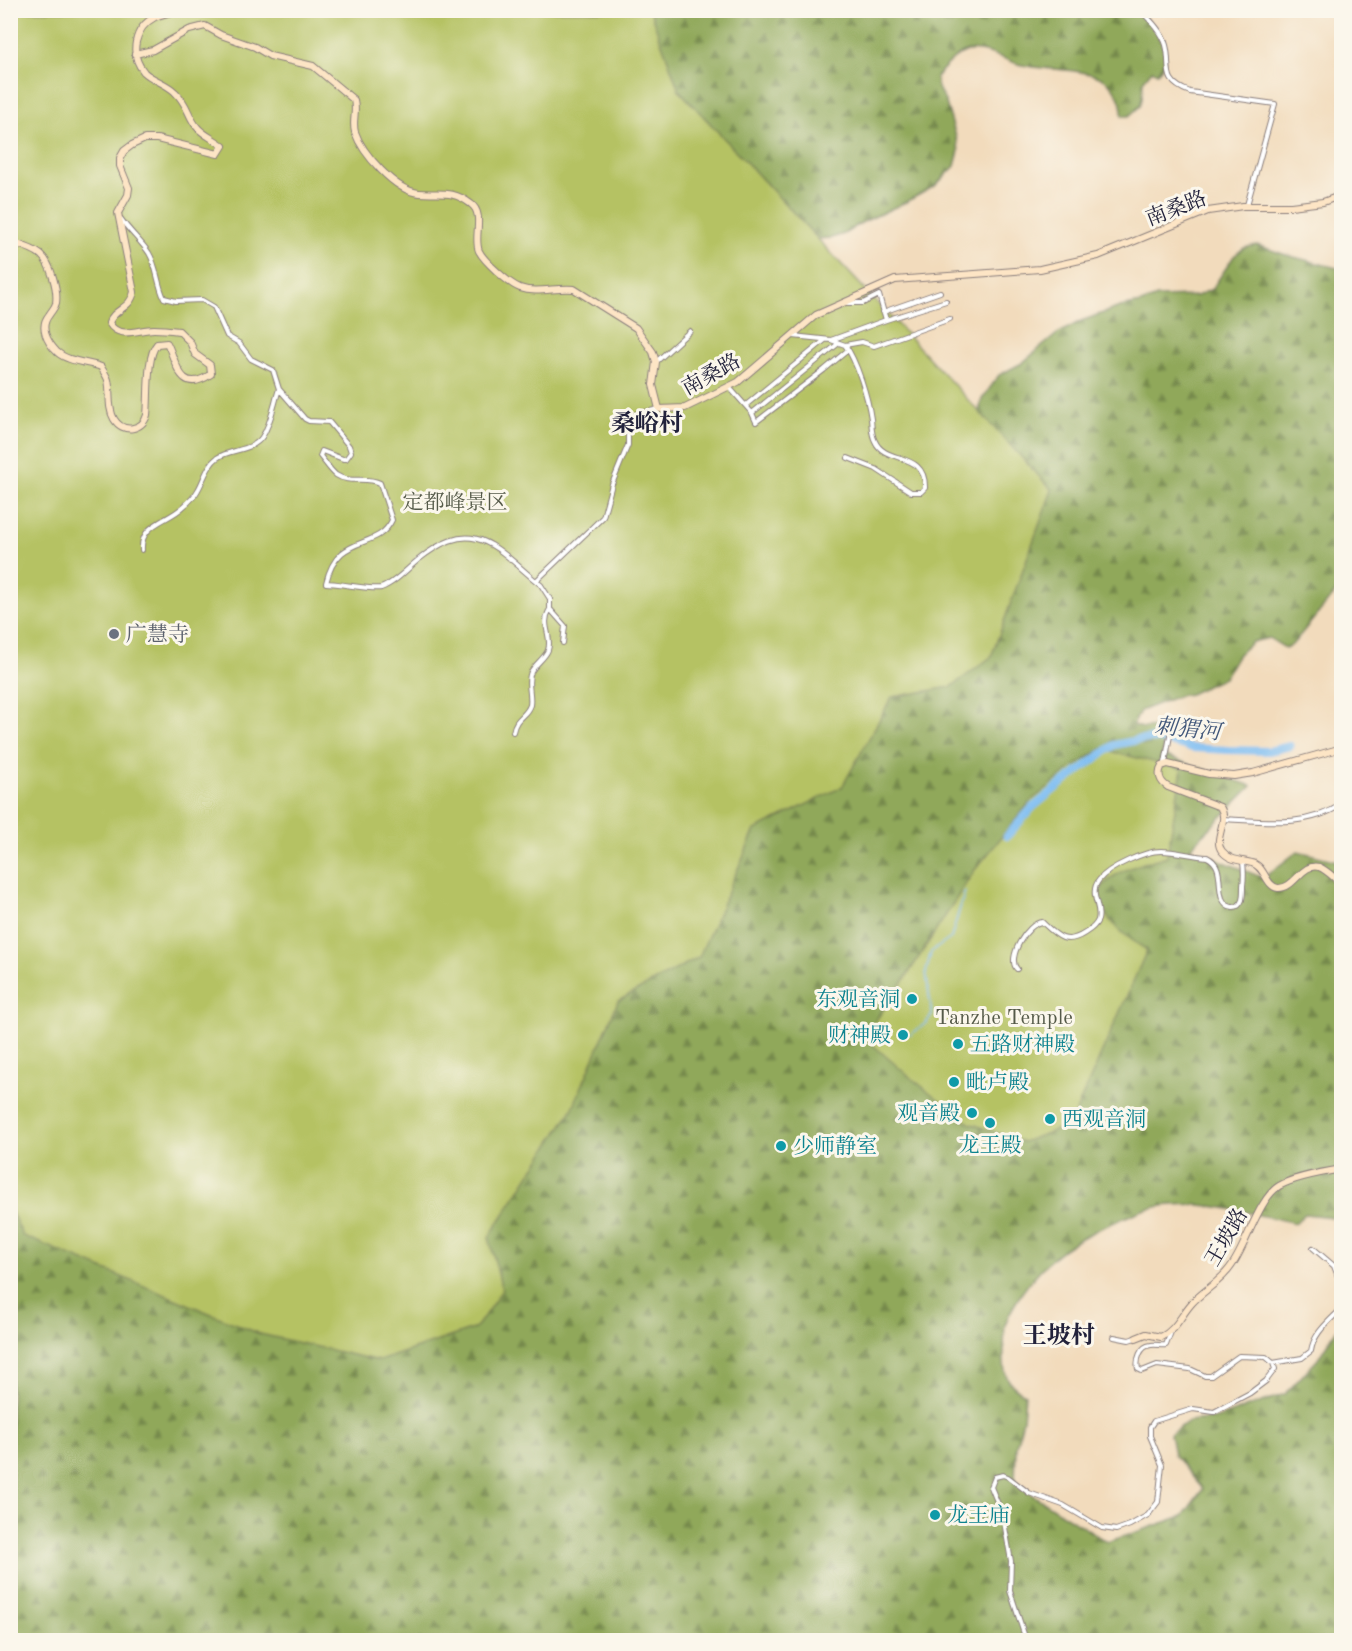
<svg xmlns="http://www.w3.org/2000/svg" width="1352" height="1651" font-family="'Old Standard TT','Noto Serif SC',serif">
  <defs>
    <pattern id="forest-firs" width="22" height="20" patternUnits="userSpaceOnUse" patternTransform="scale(1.5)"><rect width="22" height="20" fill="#90a85a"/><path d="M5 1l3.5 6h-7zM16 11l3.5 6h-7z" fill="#75884c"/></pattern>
  </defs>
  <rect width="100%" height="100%" fill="#fbf7ec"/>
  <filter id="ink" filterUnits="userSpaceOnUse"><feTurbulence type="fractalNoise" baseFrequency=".0167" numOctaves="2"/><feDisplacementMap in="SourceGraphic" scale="12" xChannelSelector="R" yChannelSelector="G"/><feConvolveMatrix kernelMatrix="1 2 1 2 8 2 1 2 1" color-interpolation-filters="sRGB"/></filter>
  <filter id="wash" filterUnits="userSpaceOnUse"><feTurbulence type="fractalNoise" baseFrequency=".008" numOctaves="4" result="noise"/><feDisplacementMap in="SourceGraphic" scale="24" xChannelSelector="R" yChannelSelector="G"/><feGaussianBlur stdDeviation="1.35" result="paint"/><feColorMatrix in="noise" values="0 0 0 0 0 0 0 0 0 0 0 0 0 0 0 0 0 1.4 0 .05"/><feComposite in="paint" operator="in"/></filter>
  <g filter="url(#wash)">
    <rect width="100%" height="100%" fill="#f2dbbc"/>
    <!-- forest -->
    <path fill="url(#forest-firs)" stroke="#59654a" stroke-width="1.5" d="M 11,11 L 1137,11 C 1153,22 1178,55 1157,73 L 1152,70 L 1143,81 L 1142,99 L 1140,106 L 1129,116 L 1122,116 C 1123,103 1116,88 1105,80 C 1086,67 1041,71 1018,64 C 1003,59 984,48 968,51 C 958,53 943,69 936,77 L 938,88 L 946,103 L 957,140 L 959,151 L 955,166 L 935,186 L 908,201 L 861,223 L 844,234 L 831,238 L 813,239 L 974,432 L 982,399 L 999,375 L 1022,363 L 1057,334 L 1081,321 L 1120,307 L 1141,303 L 1157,297 L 1197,296 L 1212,289 L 1234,256 L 1244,248 L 1257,245 L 1286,255 L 1341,269 L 1341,586 L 1292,645 L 1285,648 L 1269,638 L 1252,642 L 1237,656 L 1224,678 L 1190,694 L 1178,696 L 1140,711 L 1133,725 L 1143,728 L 1163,727 L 1163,755 L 1252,786 L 1190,848 L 1263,878 L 1298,851 L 1341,862 L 1341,1218 L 1305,1214 L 1295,1223 C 1246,1212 1197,1197 1147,1209 C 1137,1211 1127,1217 1117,1221 C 1074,1239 1048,1255 1021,1294 C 1016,1302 1009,1313 1006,1322 C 1003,1330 1005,1341 1004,1349 C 1003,1372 1005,1384 1025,1394 L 1023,1420 L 1016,1446 L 1015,1484 L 1107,1542 L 1183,1516 L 1203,1489 L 1174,1455 L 1170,1434 L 1189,1421 L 1217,1418 L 1285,1394 L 1318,1359 L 1334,1333 L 1341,1326 L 1341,1640 L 11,1640 Z"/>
    <!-- green -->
    <path fill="#b5c264" stroke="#6c7250" stroke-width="1.5" d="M 10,11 L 650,11 L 679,90 L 1052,490 L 991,657 L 951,687 L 892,697 L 842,787 L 755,830 L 699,957 L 618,1001 L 572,1110 L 489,1237 L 502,1290 L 476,1328 L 379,1361 L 260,1334 L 23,1236 L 11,1211 Z
      M 1101,749 L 1182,769 L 1167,856 C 1142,864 1109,870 1097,895 C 1103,920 1126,937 1147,950 L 1070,1125 L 1023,1142 L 969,1123 L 906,1074 L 864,1037 L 903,982 L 974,871 L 1031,801 L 1072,768 Z"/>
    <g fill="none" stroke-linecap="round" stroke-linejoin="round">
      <!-- stream -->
      <path stroke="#7ebdf2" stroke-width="1.5" d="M 910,1035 L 926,1023 L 932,1015 L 926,972 L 931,952 L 951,938 L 965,891"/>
      <!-- river -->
      <path stroke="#7ebdf2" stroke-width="8" d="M 1007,836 L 1032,808 L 1060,785 L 1114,745 L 1138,740 L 1157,739 L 1192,748 L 1228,750 L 1269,751 L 1290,746"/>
    </g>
  </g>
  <g filter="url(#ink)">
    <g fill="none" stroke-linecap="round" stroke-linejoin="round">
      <!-- street casing -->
      <g stroke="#8a7e7c" stroke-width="6">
        <path id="street" d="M 1140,10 C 1150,20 1162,31 1166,45 C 1172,68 1160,81 1190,92 L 1275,104 L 1247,205
          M 121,219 C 129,231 141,241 149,253 C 157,266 157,283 164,298 L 176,301 L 202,300 L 214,307 L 227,336 L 239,343 L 251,359 L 273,370 L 279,389
          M 883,312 L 940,292
          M 886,320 L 946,301
          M 793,336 L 831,340 L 845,345 C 857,361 868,398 871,419 C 872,427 871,434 875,441 C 885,465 926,450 925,488 L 921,492 L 911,492 L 876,469 L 848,458
          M 831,340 L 886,320 L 879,295 L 863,303 L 845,303
          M 845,345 L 862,342 L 874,346 L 950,319
          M 656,362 L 690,331
          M 729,387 L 752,413 L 756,422 L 824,370 L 848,350
          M 746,405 L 825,340
          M 752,413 L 839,343
          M 142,550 C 140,524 167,522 183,507 C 189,502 195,496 198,490 C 204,480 207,465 217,458 C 230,449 253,451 262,437 C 271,424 274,404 279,389 L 305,419 L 309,421 L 329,422 L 349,446 L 351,452 L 346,459 L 343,459 L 322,451 L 320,456 C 325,462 330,470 336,475 C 349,484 367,476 380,483 L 392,520 C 377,552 338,531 326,583 C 337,583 373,590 381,588 C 395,583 407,569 418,560 C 473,516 492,544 536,581 L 603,517 L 612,484 L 628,445 L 628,427 L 631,419 L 636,414 L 659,409
          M 536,581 L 541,585 L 550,599 L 550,609 L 565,626 L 563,643
          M 513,732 C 516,716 526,717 530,705 C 532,694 526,682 531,672 C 535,664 545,658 548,650 C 553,636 540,625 550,609
          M 1165,763 L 1171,730 L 1177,726 L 1196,723
          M 1224,819 C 1263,821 1307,828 1342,804
          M 1017,969 C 1006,959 1027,923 1042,922 C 1057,936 1065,946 1085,933 C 1090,930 1096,925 1098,920 C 1102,906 1088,894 1099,880 C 1109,867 1145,851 1161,851 C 1176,851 1192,856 1207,857 C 1224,865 1217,884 1222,898 C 1226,908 1238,911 1242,900 C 1243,896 1243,890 1243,886 C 1244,878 1244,870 1243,862
          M 1313,1248 L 1334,1266 L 1342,1287
          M 1114,1337 L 1129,1340 L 1135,1338
          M 1273,1363 L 1302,1358 L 1311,1351 C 1314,1332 1329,1322 1342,1308
          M 1026,1640 L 1010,1591 L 1011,1561 L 1003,1516 L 991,1487 L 995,1477 L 1003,1475 L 1008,1477 L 1029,1493 L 1063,1505 L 1102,1528 L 1116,1530 L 1130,1525 L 1148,1515 L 1158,1502 L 1162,1465 L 1150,1436 L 1150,1427 L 1154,1421 L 1193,1409 L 1214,1412 L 1250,1393 L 1266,1381 L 1275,1369 L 1273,1363 L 1266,1357 L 1239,1356 L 1211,1376 L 1205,1376 L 1190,1369 L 1157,1365 L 1142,1371 L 1138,1369 C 1136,1360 1140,1346 1151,1345 C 1156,1344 1161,1346 1166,1345 L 1171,1332"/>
      </g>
      <!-- secondary casing -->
      <g stroke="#8a7e7c" stroke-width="8">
        <path id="secondary" d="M 135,54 L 153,50 L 189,30 L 205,26 L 221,35 L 255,47 L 270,56 L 313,66 L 354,100 C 357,111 352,122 355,132 C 362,153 395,191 419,193 C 439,195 452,189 471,204 C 485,214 473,237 479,251 C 484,261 509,284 520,288 C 537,294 556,287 574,289 L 636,328 L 653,352 L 656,362 L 653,385 L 659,409 L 685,408 L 738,382 L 816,315 L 895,280 L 1040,269 L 1098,256 L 1208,211 L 1243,206 L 1291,206 L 1323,202 L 1342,195
          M 10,242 C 20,245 33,248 41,255 C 51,264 58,290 56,303 C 55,308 52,310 49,315 C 39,327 47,342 57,352 C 68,362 88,362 101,367 C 103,371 107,376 108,380 C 111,392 107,407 114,419 C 123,434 143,430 147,415 C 149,398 146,356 157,344 L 167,343 C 177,362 179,396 211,374 L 210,365 L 195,354 L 190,342 L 179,331 C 171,330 163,329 154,329 C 138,329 119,340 109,323 C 114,308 130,310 134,292 L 118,213 L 128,195 L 129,188 L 120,166 L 120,158 L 124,151 L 132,145 L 145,139 L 157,139 L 218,154 L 223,146 C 215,139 203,135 197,127 C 188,117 188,104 175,92 C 166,83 152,80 144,72 C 129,54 134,28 155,17 C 162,14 170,12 178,10
          M 1342,748 L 1253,773 L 1234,776 L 1209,774 L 1168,764 L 1162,766 C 1157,774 1160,782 1168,787 L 1220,807 C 1230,821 1212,839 1222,851 C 1230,861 1241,860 1252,863 C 1265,866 1266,887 1278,888 C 1295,889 1302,862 1319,867 C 1327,870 1334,878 1342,884
          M 1136,1338 L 1146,1334 L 1161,1337 C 1176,1330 1181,1315 1192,1303 C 1205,1289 1221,1282 1232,1265 C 1246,1246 1259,1198 1279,1186 C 1294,1177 1324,1172 1342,1169"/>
      </g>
      <!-- street -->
      <use href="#street" stroke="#fff" stroke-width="4"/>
      <!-- secondary -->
      <use href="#secondary" stroke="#fde5c5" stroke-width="6"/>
    </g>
  </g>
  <!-- markers -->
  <circle fill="#6b7280" stroke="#fbf7ec" stroke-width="2" cx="114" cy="634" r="6"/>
  <g fill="#0f9aa8" stroke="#fbf7ec" stroke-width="2">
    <circle cx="912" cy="999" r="6"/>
    <circle cx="903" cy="1035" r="6"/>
    <circle cx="958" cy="1044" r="6"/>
    <circle cx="954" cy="1082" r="6"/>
    <circle cx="972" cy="1113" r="6"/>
    <circle cx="1050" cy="1119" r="6"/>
    <circle cx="990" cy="1123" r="6"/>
    <circle cx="781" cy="1146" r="6"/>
    <circle cx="935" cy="1515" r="6"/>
  </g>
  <g text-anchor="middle" stroke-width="6" stroke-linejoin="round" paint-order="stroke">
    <!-- street labels -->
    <g font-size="21" fill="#22223b" stroke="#fbf7ec">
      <text transform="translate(1176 208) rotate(-21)" y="7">南桑路</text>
      <text transform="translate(711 374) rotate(-29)" y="7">南桑路</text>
      <text transform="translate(1226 1237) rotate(-60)" y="7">王坡路</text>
    </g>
    <!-- park labels -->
    <g font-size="21" fill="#555a49" stroke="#fbf7ec">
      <text x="455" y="509">定都峰景区</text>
      <text x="1004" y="1024">Tanzhe Temple</text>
    </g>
    <!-- worship labels -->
    <g font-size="21" fill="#5b616d" stroke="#fbf7ec" text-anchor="start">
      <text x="126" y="641">广慧寺</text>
    </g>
    <!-- culture labels -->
    <g font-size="21" fill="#0d838f" stroke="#fbf7ec" text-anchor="start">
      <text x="900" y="1006" text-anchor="end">东观音洞</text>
      <text x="891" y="1042" text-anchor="end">财神殿</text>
      <text x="970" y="1051">五路财神殿</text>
      <text x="966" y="1089">毗卢殿</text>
      <text x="960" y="1120" text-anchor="end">观音殿</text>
      <text x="1062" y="1126">西观音洞</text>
      <text x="990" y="1152" text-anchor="middle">龙王殿</text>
      <text x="793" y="1153">少师静室</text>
      <text x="947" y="1522">龙王庙</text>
    </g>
    <!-- water labels -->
    <g font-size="22" font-style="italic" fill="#42587b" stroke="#fbf7ec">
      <text transform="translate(1188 728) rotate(6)" y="8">刺猬河</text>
    </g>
    <!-- quarter labels -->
    <g font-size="24" font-weight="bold" fill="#22223b" stroke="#fbf7ec">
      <text x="647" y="431">桑峪村</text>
      <text x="1059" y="1343">王坡村</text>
    </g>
  </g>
  <!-- margin -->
  <rect width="1352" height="1651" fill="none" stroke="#fbf7ec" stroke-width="36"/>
</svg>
